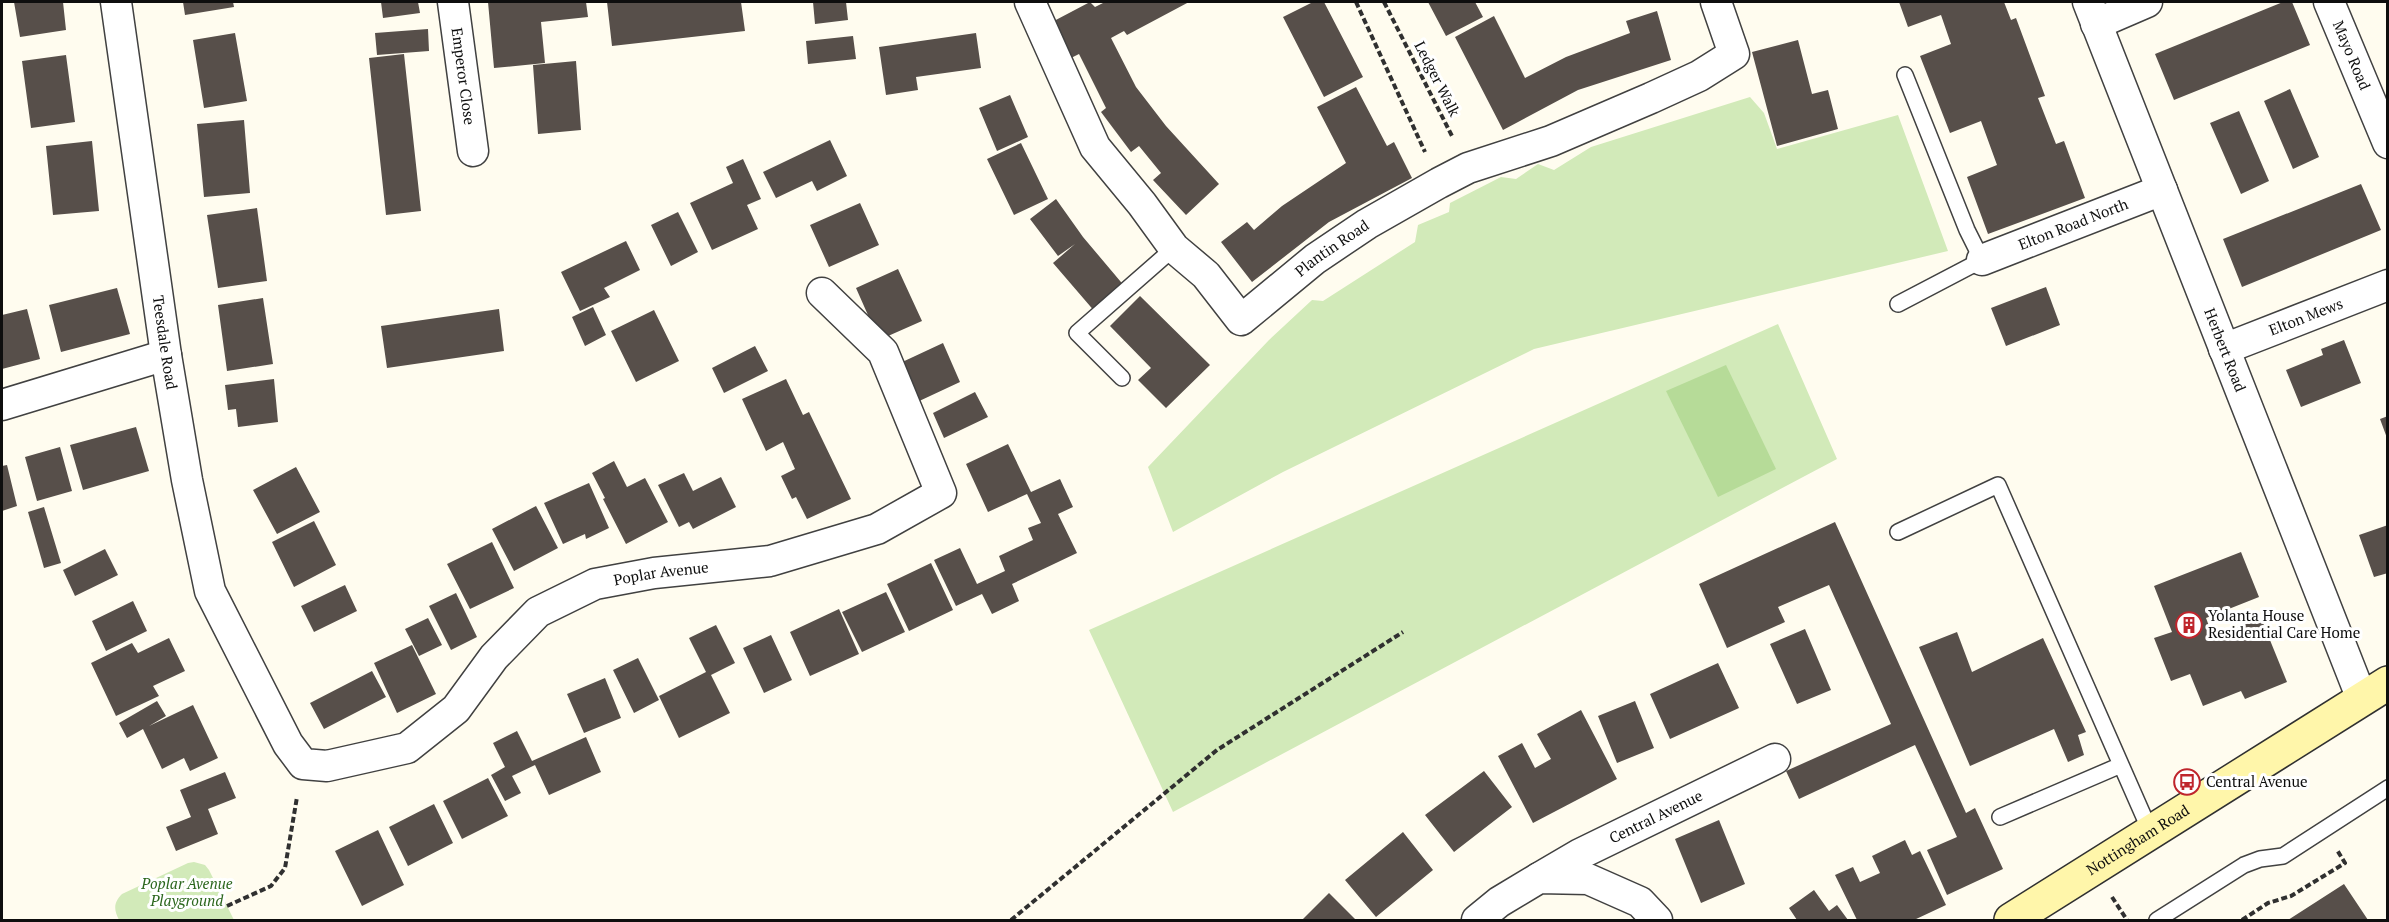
<svg xmlns="http://www.w3.org/2000/svg" width="2389" height="922" font-family="'PT Serif',serif">
  <rect width="100%" height="100%" fill="#fffcef"/>
  <!-- green -->
  <path fill="#d2eab9" d="M 1750,97 L 1764,113 L 1777,149 L 1898,115 L 1948,251 L 1534,349 L 1283,472 L 1173,532 L 1148,467 L 1269,340 L 1312,300 L 1323,301 L 1415,242 L 1418,225 L 1449,212 L 1450,203 L 1501,177 L 1516,179 L 1538,164 L 1554,170 L 1591,147 Z
    M 1778,324 L 1837,459 L 1173,812 L 1089,630 Z
    M 194,862 L 205,865 L 209,870 L 234,920 L 119,920 C 114,910 113,903 122,894 L 188,863 Z"/>
  <!-- forest -->
  <path fill="#b6db98" d="M 1726,365 L 1776,469 L 1718,497 L 1666,391 Z"/>
  <!-- building -->
  <path fill="#574f4a" d="M 14,2 L 63,2 L 66,30 L 20,37 Z
    M 183,2 L 233,2 L 234,7 L 185,15 Z
    M 381,2 L 418,2 L 420,13 L 383,18 Z
    M 488,2 L 586,2 L 588,17 L 541,22 L 545,63 L 494,68 Z
    M 607,2 L 741,2 L 745,31 L 612,46 Z
    M 813,2 L 846,2 L 848,20 L 815,24 Z
    M 1090,2 L 1095,7 L 1105,2 L 1189,2 L 1127,35 L 1124,31 L 1111,38 L 1136,87 L 1166,126 L 1219,184 L 1186,215 L 1153,180 L 1161,173 L 1139,146 L 1131,152 L 1101,112 L 1106,108 L 1079,54 L 1071,58 L 1052,22 Z
    M 1313,2 L 1324,2 L 1363,77 L 1324,97 L 1283,17 Z
    M 1428,2 L 1475,2 L 1483,17 L 1446,36 Z
    M 1899,2 L 2004,2 L 2011,20 L 2016,18 L 2045,96 L 2038,98 L 2056,144 L 2064,141 L 2085,198 L 1988,234 L 1967,177 L 1997,165 L 1981,121 L 1950,133 L 1920,56 L 1951,44 L 1941,15 L 1908,27 Z
    M 2283,2 L 2292,2 L 2310,45 L 2174,100 L 2155,54 Z
    M 1657,11 L 1671,60 L 1578,90 L 1503,130 L 1455,37 L 1494,16 L 1525,78 L 1566,57 L 1630,33 L 1626,21 Z
    M 428,29 L 429,51 L 377,55 L 375,33 Z
    M 235,33 L 247,101 L 204,108 L 193,40 Z
    M 976,33 L 981,68 L 916,77 L 918,90 L 886,95 L 879,47 Z
    M 853,36 L 856,59 L 808,64 L 806,41 Z
    M 1798,40 L 1812,94 L 1828,90 L 1838,129 L 1777,146 L 1752,52 Z
    M 404,54 L 421,211 L 386,215 L 369,58 Z
    M 66,55 L 75,122 L 31,128 L 22,61 Z
    M 576,61 L 581,130 L 538,134 L 533,65 Z
    M 1356,87 L 1387,146 L 1394,142 L 1412,178 L 1329,222 L 1252,282 L 1221,242 L 1247,222 L 1254,230 L 1282,206 L 1346,163 L 1317,107 Z
    M 2290,89 L 2319,157 L 2293,169 L 2264,101 Z
    M 1010,95 L 1028,137 L 997,151 L 979,108 Z
    M 2239,111 L 2269,181 L 2241,194 L 2210,123 Z
    M 244,120 L 250,193 L 204,197 L 197,124 Z
    M 830,140 L 847,176 L 817,191 L 812,181 L 776,198 L 763,172 Z
    M 92,141 L 99,211 L 53,215 L 46,146 Z
    M 1021,143 L 1048,199 L 1014,215 L 987,159 Z
    M 743,159 L 761,199 L 747,205 L 758,229 L 712,250 L 690,203 L 733,183 L 726,167 Z
    M 2361,184 L 2381,230 L 2242,287 L 2223,239 Z
    M 1056,199 L 1083,237 L 1126,288 L 1096,313 L 1053,263 L 1075,244 L 1058,256 L 1030,219 Z
    M 860,203 L 879,245 L 829,267 L 810,225 Z
    M 257,208 L 267,281 L 218,288 L 207,215 Z
    M 678,212 L 698,252 L 671,266 L 651,225 Z
    M 626,241 L 640,270 L 604,288 L 610,297 L 580,311 L 561,272 Z
    M 898,269 L 922,321 L 879,340 L 856,288 Z
    M 2046,287 L 2060,325 L 2006,346 L 1991,308 Z
    M 117,288 L 130,334 L 61,352 L 49,305 Z
    M 1140,296 L 1210,365 L 1166,408 L 1138,380 L 1151,368 L 1110,326 Z
    M 263,298 L 273,364 L 227,371 L 218,305 Z
    M 593,307 L 606,335 L 585,346 L 572,317 Z
    M 27,309 L 40,359 L 2,369 L 2,315 Z
    M 499,309 L 504,351 L 387,368 L 381,326 Z
    M 654,310 L 679,361 L 636,382 L 611,331 Z
    M 2344,340 L 2361,383 L 2301,407 L 2286,370 L 2323,355 L 2321,349 Z
    M 943,343 L 960,382 L 915,403 L 898,364 Z
    M 755,346 L 768,371 L 724,393 L 712,368 Z
    M 274,379 L 278,422 L 238,427 L 236,409 L 228,410 L 225,385 Z
    M 786,379 L 803,415 L 809,412 L 851,499 L 807,519 L 796,497 L 792,499 L 781,476 L 795,469 L 783,442 L 766,451 L 742,399 Z
    M 975,392 L 988,417 L 944,438 L 933,413 Z
    M 2388,416 L 2388,438 L 2387,438 L 2380,419 Z
    M 136,427 L 149,471 L 83,490 L 70,445 Z
    M 1008,444 L 1031,492 L 1060,479 L 1073,507 L 1058,514 L 1077,553 L 1012,584 L 1019,601 L 992,614 L 982,594 L 956,606 L 934,560 L 960,548 L 977,584 L 1005,571 L 999,556 L 1033,540 L 1028,528 L 1041,523 L 1027,494 L 988,512 L 966,464 Z
    M 60,447 L 72,491 L 37,501 L 25,457 Z
    M 614,461 L 627,487 L 645,478 L 668,522 L 626,544 L 603,499 L 605,498 L 592,473 Z
    M 7,465 L 17,506 L 2,511 L 2,466 Z
    M 296,467 L 320,512 L 277,534 L 253,490 Z
    M 684,473 L 693,491 L 721,477 L 736,507 L 693,529 L 689,522 L 679,527 L 658,485 Z
    M 589,483 L 609,528 L 586,539 L 585,534 L 563,544 L 544,503 Z
    M 536,506 L 558,548 L 514,571 L 492,529 Z
    M 44,507 L 61,563 L 44,568 L 28,512 Z
    M 314,521 L 336,565 L 294,587 L 272,542 Z
    M 1835,522 L 1966,813 L 1975,808 L 2003,869 L 1947,895 L 1927,850 L 1957,837 L 1915,745 L 1799,799 L 1786,771 L 1891,724 L 1829,585 L 1778,607 L 1785,622 L 1727,648 L 1699,584 Z
    M 2388,525 L 2388,573 L 2374,577 L 2359,535 Z
    M 492,542 L 514,588 L 470,609 L 447,564 Z
    M 105,549 L 118,575 L 75,596 L 63,570 Z
    M 2241,552 L 2259,597 L 2206,618 L 2213,637 L 2261,618 L 2287,682 L 2245,699 L 2241,691 L 2203,706 L 2190,674 L 2171,681 L 2154,638 L 2172,632 L 2154,586 Z
    M 931,563 L 953,610 L 909,631 L 887,584 Z
    M 345,585 L 357,611 L 314,632 L 301,606 Z
    M 886,592 L 905,632 L 862,652 L 842,612 Z
    M 456,593 L 477,637 L 451,650 L 429,606 Z
    M 133,601 L 147,631 L 106,651 L 92,621 Z
    M 839,609 L 859,654 L 810,676 L 790,632 Z
    M 428,618 L 442,645 L 419,656 L 405,629 Z
    M 716,625 L 735,663 L 711,675 L 730,713 L 679,738 L 659,696 L 706,672 L 689,638 Z
    M 1805,629 L 1831,690 L 1797,704 L 1770,644 Z
    M 1957,632 L 1972,672 L 2043,638 L 2086,732 L 2078,735 L 2084,755 L 2068,762 L 2054,729 L 1970,766 L 1919,647 Z
    M 771,635 L 792,680 L 764,693 L 743,648 Z
    M 169,638 L 185,671 L 153,686 L 159,696 L 116,716 L 91,663 L 132,643 L 138,653 Z
    M 412,645 L 436,694 L 397,713 L 374,663 Z
    M 638,658 L 659,700 L 634,713 L 613,670 Z
    M 1718,663 L 1739,708 L 1670,739 L 1650,694 Z
    M 372,671 L 386,697 L 324,729 L 310,703 Z
    M 605,678 L 621,718 L 584,733 L 567,694 Z
    M 157,701 L 166,716 L 149,726 L 193,705 L 218,758 L 190,771 L 184,758 L 162,769 L 143,729 L 127,738 L 119,723 Z
    M 1635,701 L 1654,748 L 1617,763 L 1598,716 Z
    M 1581,710 L 1617,779 L 1533,823 L 1498,756 L 1522,743 L 1535,768 L 1551,759 L 1537,734 Z
    M 517,731 L 532,761 L 586,737 L 601,772 L 549,795 L 535,765 L 512,776 L 521,793 L 505,801 L 491,775 L 505,767 L 493,743 Z
    M 1484,771 L 1512,807 L 1454,852 L 1425,815 Z
    M 225,772 L 236,798 L 208,809 L 218,834 L 176,851 L 166,827 L 191,817 L 180,790 Z
    M 488,778 L 508,816 L 462,839 L 443,801 Z
    M 434,804 L 453,843 L 408,866 L 389,827 Z
    M 1719,820 L 1745,884 L 1701,903 L 1675,839 Z
    M 378,830 L 404,885 L 362,906 L 335,851 Z
    M 1403,832 L 1433,870 L 1376,917 L 1345,880 Z
    M 1905,840 L 1912,855 L 1920,851 L 1946,905 L 1914,920 L 1857,920 L 1835,875 L 1853,867 L 1860,882 L 1880,873 L 1872,856 Z
    M 2344,884 L 2368,920 L 2288,920 Z
    M 1814,890 L 1829,911 L 1837,905 L 1848,920 L 1797,920 L 1789,908 Z
    M 1329,893 L 1356,920 L 1302,920 Z"/>
  <g fill="none" stroke-linecap="round" stroke-linejoin="round">
    <!-- service casing -->
    <g stroke="#414141" stroke-width="18">
      <path id="service" d="M 1898,304 L 1982,260 L 1967,230 L 1905,75
        M 1122,378 L 1077,333 L 1174,248
        M 1898,532 L 1998,485 L 2151,833
        M 2000,817 L 2121,765
        M 2157,920 L 2244,865 L 2260,859 L 2283,856 L 2388,788"/>
    </g>
    <!-- minor casing -->
    <g stroke="#414141" stroke-width="33">
      <g id="minor">
        <path id="s1" d="M 116,2 L 166,355 L 187,480 L 210,591 L 288,744 L 303,764 L 327,766 L 407,748 L 456,709 L 494,657 L 538,612 L 595,584 L 654,573 L 770,561 L 877,529 L 941,493 L 883,352 L 822,293"/>
        <path id="s2" d="M 453,2 L 473,151"/>
        <path id="s3" d="M 1030,2 L 1095,147 L 1142,204 L 1174,248 L 1206,275 L 1241,320 L 1315,259 L 1367,224 L 1439,183 L 1468,168 L 1551,141 L 1651,98 L 1699,76 L 1734,54 L 1716,2"/>
        <path id="s4" d="M 2088,2 L 2362,699"/>
        <path id="s5" d="M 2329,2 L 2388,143"/>
        <path d="M 2096,24 L 2147,2"/>
        <path id="s6" d="M 1982,260 L 2162,190"/>
        <path id="s7" d="M 2224,349 L 2388,285"/>
        <path d="M 2,405 L 166,355"/>
        <path id="s8" d="M 1539,878 L 1580,854 L 1775,759"/>
        <path d="M 1477,920 L 1499,902 L 1539,878 L 1588,879 L 1640,902 L 1657,920"/>
      </g>
    </g>
    <!-- secondary casing -->
    <g stroke="#303030" stroke-width="36">
      <g id="secondary">
        <path id="s9" d="M 2011,920 L 2388,683"/>
      </g>
    </g>
    <!-- path -->
    <path stroke="#303030" stroke-width="4" stroke-dasharray="6 3" stroke-linecap="butt" d="M 1356,2 L 1425,152
      M 1384,2 L 1453,138
      M 2112,897 L 2127,920
      M 227,906 L 271,886 L 285,868 L 297,797
      M 1011,920 L 1217,750 L 1403,632
      M 2242,920 L 2268,903 L 2291,896 L 2345,863 L 2337,850"/>
    <!-- service -->
    <use href="#service" stroke="#fff" stroke-width="15"/>
    <!-- minor -->
    <use href="#minor" stroke="#fff" stroke-width="30"/>
    <!-- secondary -->
    <use href="#secondary" stroke="#fff6aa" stroke-width="33"/>
  </g>
  <!-- icons -->
  <defs>
    <g id="building-ring" transform="scale(1.35)"><circle r="9.5" fill="#fff" stroke="#bf252c" stroke-width="1.5"/><path d="M-4-6H4V6H1V3H-1V6H-4ZM-2.5-4.3h1.7v1.8h-1.7ZM.8-4.3h1.7v1.8H.8ZM-2.5-1h1.7V.8h-1.7ZM.8-1h1.7V.8H.8Z" fill="#bf252c"/></g>
    <g id="bus-ring" transform="scale(1.35)"><circle r="9.5" fill="#fff" stroke="#bf252c" stroke-width="1.5"/><path d="M-5-6H5V4H4V6H2V4H-2V6H-4V4H-5ZM-3.5-4V0h7V-4ZM-3.5 1.2v1.5H-2V1.2ZM2 1.2v1.5H3.5V1.2Z" fill="#bf252c"/></g>
  </defs>
  <g fill-rule="evenodd">
    <use href="#building-ring" x="2189" y="625"/>
    <use href="#bus-ring" x="2187" y="782"/>
  </g>
  <g text-anchor="middle" stroke-width="6" stroke-linejoin="round" paint-order="stroke">
    <!-- street labels -->
    <g font-size="15" fill="#0e0e0e" stroke="#fff">
      <text dy="5" stroke="none"><textPath href="#s5" startOffset="58">Mayo Road</textPath></text>
      <text dy="5" stroke="none"><textPath href="#s2" startOffset="75">Emperor Close</textPath></text>
      <text transform="translate(1437 79) rotate(63)" y="5">Ledger Walk</text>
      <text dy="5" stroke="none"><textPath href="#s6" startOffset="98">Elton Road North</textPath></text>
      <text dy="5" stroke="none"><textPath href="#s3" startOffset="502">Plantin Road</textPath></text>
      <text dy="5" stroke="none"><textPath href="#s7" startOffset="88">Elton Mews</textPath></text>
      <text dy="5" stroke="none"><textPath href="#s1" startOffset="344">Teesdale Road</textPath></text>
      <text dy="5" stroke="none"><textPath href="#s4" startOffset="374">Herbert Road</textPath></text>
      <text dy="5" stroke="none"><textPath href="#s1" startOffset="1220">Poplar Avenue</textPath></text>
      <text dy="5" stroke="none"><textPath href="#s8" startOffset="132">Central Avenue</textPath></text>
      <text dy="5" stroke="none"><textPath href="#s9" startOffset="150">Nottingham Road</textPath></text>
    </g>
    <!-- poi labels -->
    <g font-size="15" fill="#0e0e0e" stroke="#fff" text-anchor="start">
      <text x="2208" y="621">Yolanta House<tspan x="2208" dy="17">Residential Care Home</tspan></text>
      <text x="2206" y="787">Central Avenue</text>
    </g>
    <!-- park labels -->
    <g font-size="15" font-style="italic" fill="#2c671e" stroke="#fff">
      <text x="187" y="889">Poplar Avenue<tspan x="187" dy="17">Playground</tspan></text>
    </g>
  </g>
  <!-- border -->
  <rect width="2389" height="922" fill="none" stroke="#0e0e0e" stroke-width="6"/>
</svg>
